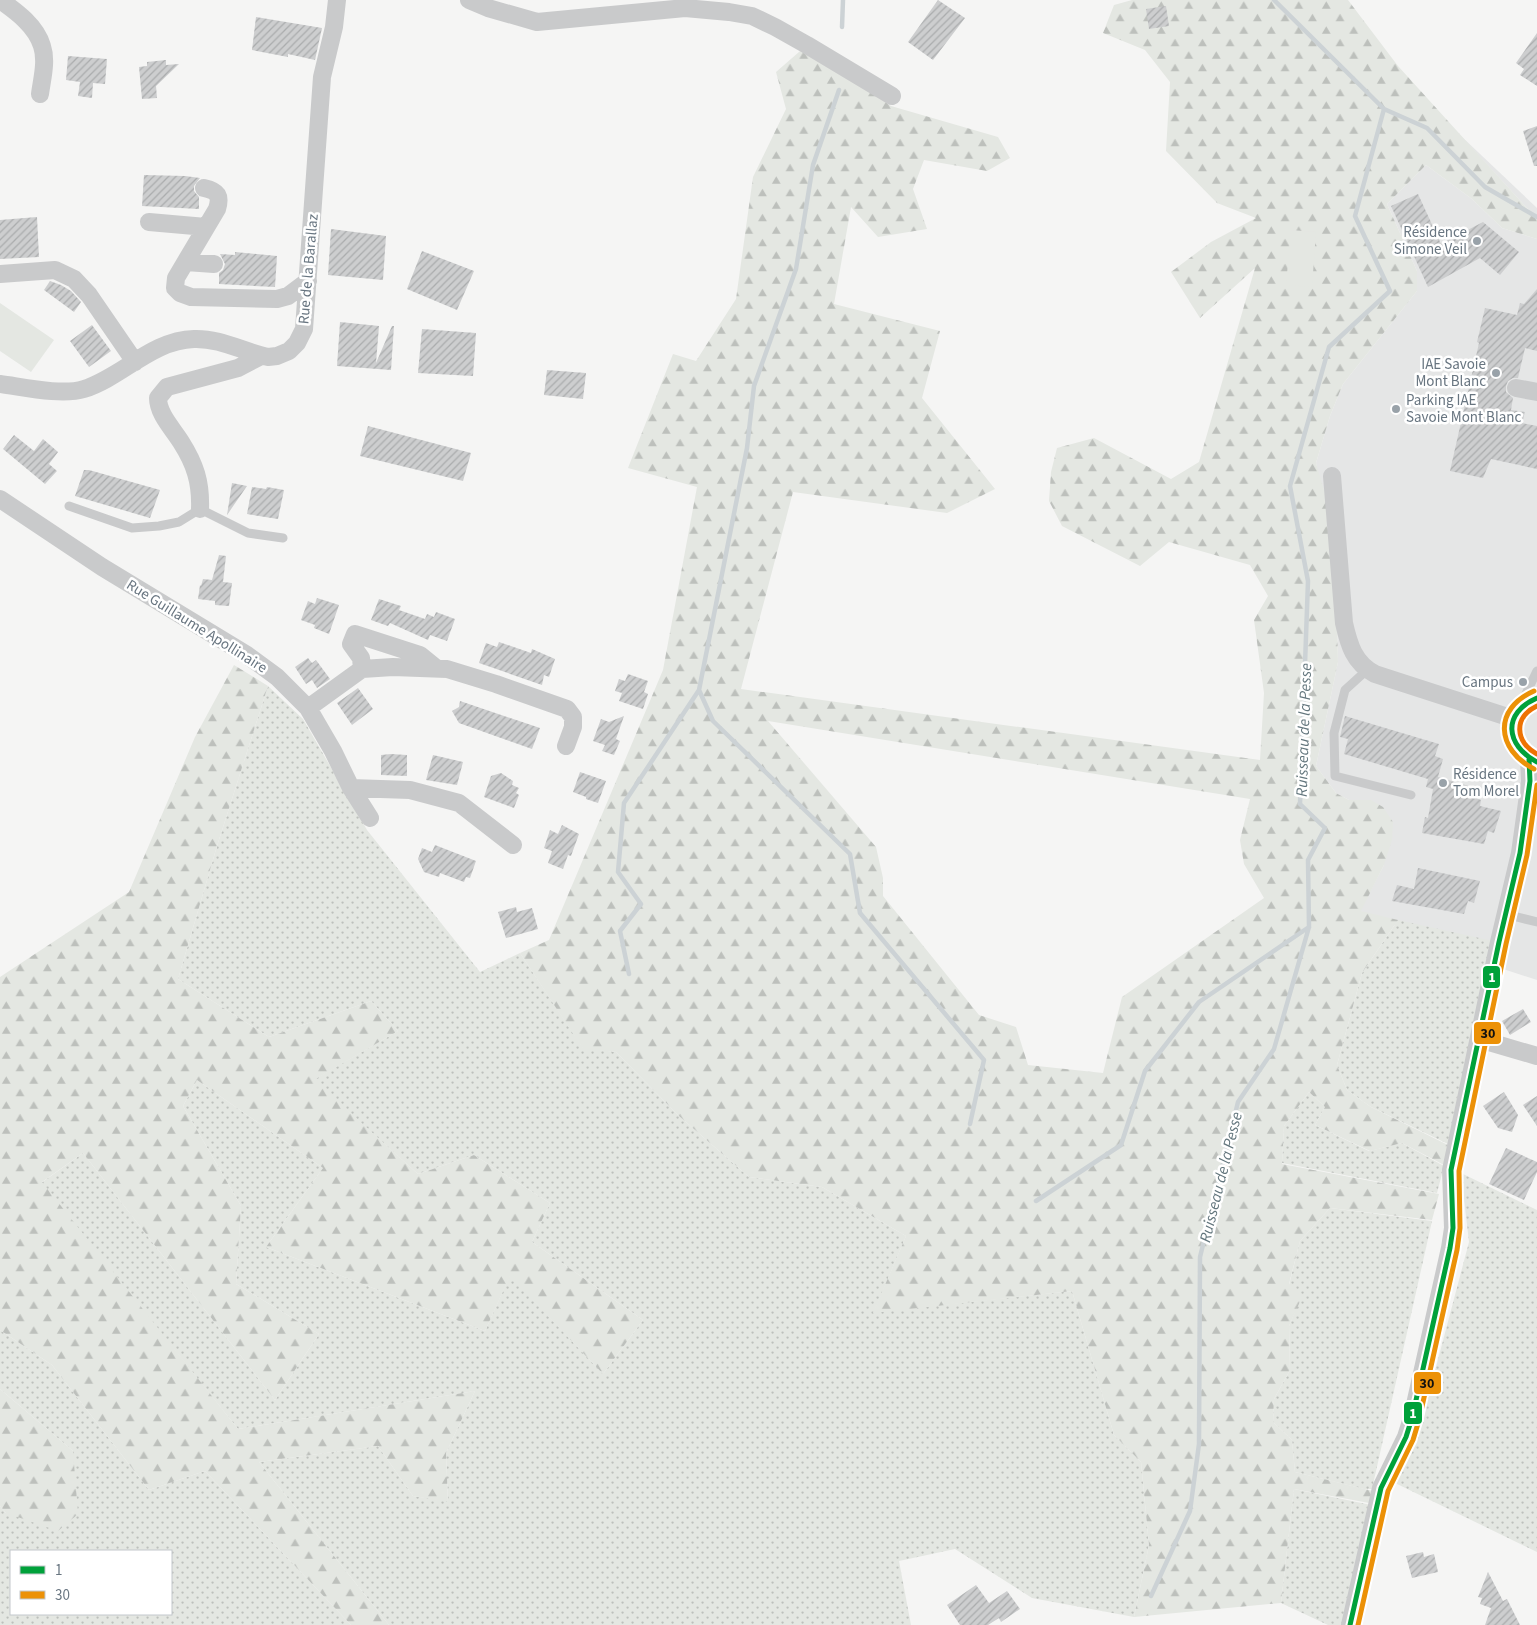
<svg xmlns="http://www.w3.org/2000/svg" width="1537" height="1625" font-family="'Source Sans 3',sans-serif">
  <defs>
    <pattern id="grass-dots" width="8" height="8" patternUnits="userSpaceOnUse" patternTransform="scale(1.25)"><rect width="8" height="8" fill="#e4e7e2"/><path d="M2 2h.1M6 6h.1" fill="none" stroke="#bdc0bc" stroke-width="1.8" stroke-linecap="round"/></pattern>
    <pattern id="forest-firs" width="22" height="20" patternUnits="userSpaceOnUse" patternTransform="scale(1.25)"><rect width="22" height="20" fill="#e4e7e2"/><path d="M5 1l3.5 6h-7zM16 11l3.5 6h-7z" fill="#bdc0bc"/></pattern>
    <pattern id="building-hatch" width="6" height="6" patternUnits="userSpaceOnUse" patternTransform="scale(1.25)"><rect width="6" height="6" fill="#cdcecf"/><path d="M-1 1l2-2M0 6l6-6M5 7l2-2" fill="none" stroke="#aaacad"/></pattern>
  </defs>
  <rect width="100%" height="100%" fill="#f5f5f4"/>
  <!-- built -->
  <path fill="#e5e6e6" d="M 1460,135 L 1537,208 L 1537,219 Z
    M 1426,165 L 1472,199 L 1502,228 L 1537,239 L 1537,980 L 1494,966 L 1360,911 L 1384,865 L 1371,800 L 1349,800 L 1336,793 L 1316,766 L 1338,662 L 1336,578 L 1316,463 L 1330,416 L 1343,384 L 1417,291 L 1417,271 L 1387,204 Z"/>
  <!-- grass -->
  <path fill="url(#grass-dots)" fill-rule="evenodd" d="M 268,686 L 303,719 L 367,830 L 480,972 L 520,953 L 583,1048 L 616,1052 L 679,1116 L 749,1177 L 822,1187 L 906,1236 L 874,1312 L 1072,1291 L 1114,1435 L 1141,1462 L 1149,1545 L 1134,1617 L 1032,1598 L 955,1549 L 899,1561 L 911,1625 L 389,1625 L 259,1462 L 378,1446 L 413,1496 L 448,1501 L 446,1453 L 475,1391 L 238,1429 L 41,1183 L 83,1153 L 275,1400 L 319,1334 L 236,1284 L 241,1206 L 183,1106 L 197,1080 L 323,1168 L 266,1247 L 485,1331 L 510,1275 L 603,1374 L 643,1320 L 532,1242 L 550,1203 L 474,1155 L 418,1174 L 313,1080 L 398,1031 L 371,1001 L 269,1037 L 178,979 L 217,846 Z
    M 1398,920 L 1493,941 L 1448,1144 L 1371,1107 L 1347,1090 L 1337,1065 L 1362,973 Z
    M 1309,1092 L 1325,1107 L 1315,1125 L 1369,1151 L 1402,1143 L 1444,1166 L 1437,1193 L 1282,1163 L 1284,1126 Z
    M 1461,1173 L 1537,1210 L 1537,1552 L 1395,1483 L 1431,1386 L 1469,1242 Z
    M 1330,1208 L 1432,1221 L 1372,1489 L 1364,1489 L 1295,1472 L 1292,1440 L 1273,1422 L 1274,1399 L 1290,1370 L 1289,1326 L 1301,1297 L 1289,1285 L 1300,1241 Z
    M 0,1330 L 52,1365 L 149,1490 L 205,1471 L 351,1625 L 0,1625 L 0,1506 L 6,1513 L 73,1451 L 0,1389 ZM 11,1551 L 171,1551 L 171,1614 L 11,1614 Z
    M 1294,1489 L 1376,1506 L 1350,1625 L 1328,1625 L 1281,1603 Z"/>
  <!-- forest -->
  <path fill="url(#forest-firs)" fill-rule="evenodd" d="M 1132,0 L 1348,0 L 1398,66 L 1537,219 L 1537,239 L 1502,228 L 1472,199 L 1426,165 L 1387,204 L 1417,271 L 1417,291 L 1343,384 L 1330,416 L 1316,463 L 1328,504 L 1336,578 L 1338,662 L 1316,766 L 1336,793 L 1349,800 L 1371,800 L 1383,807 L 1393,822 L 1392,840 L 1384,865 L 1361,911 L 1398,920 L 1362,973 L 1337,1065 L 1347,1090 L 1371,1107 L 1448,1145 L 1444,1165 L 1402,1143 L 1370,1151 L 1315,1125 L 1325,1107 L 1309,1092 L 1284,1126 L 1282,1164 L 1439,1194 L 1432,1220 L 1330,1208 L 1300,1241 L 1289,1284 L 1302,1297 L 1289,1326 L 1290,1370 L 1274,1399 L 1273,1422 L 1292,1440 L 1295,1472 L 1373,1491 L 1369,1503 L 1294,1489 L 1281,1603 L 1134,1617 L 1149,1545 L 1141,1462 L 1114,1435 L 1072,1291 L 873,1313 L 906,1236 L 822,1187 L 749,1177 L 679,1116 L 616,1052 L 583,1049 L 520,953 L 549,940 L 663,670 L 697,487 L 628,468 L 673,354 L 696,361 L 736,299 L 753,177 L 786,109 L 776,72 L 807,45 L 891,106 L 998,137 L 1010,158 L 987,171 L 924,160 L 913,189 L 927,229 L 878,237 L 851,207 L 834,304 L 940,331 L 922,398 L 995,489 L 947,513 L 793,492 L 741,689 L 1260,760 L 1264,693 L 1254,620 L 1268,596 L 1250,565 L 1169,542 L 1140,566 L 1062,526 L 1049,501 L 1051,472 L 1057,448 L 1094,438 L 1171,479 L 1199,462 L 1255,268 L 1200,318 L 1171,272 L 1211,242 L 1256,218 L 1217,203 L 1166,151 L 1170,82 L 1145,50 L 1103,33 L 1114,5 ZM 768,721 L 1250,799 L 1240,840 L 1244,864 L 1264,898 L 1122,997 L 1103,1073 L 1028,1065 L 1016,1027 L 979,1015 L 883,896 L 883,878 L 876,847 Z
    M 234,665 L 268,686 L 217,846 L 178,979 L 269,1037 L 371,1001 L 398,1031 L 314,1080 L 418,1174 L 474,1155 L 550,1203 L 532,1242 L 643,1320 L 603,1374 L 510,1276 L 485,1331 L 266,1247 L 323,1168 L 197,1080 L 183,1106 L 241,1206 L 236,1284 L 319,1334 L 275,1400 L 83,1153 L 42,1182 L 238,1429 L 475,1391 L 446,1453 L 448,1502 L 413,1496 L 378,1446 L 259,1462 L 389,1625 L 351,1625 L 205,1471 L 149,1490 L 52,1365 L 0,1330 L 0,977 L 129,892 L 195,737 Z
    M 0,1389 L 73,1451 L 78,1514 L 58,1531 L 6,1513 L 0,1506 Z"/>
  <!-- pitch -->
  <path fill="#e4e7e2" d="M 1291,230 L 1316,232 L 1312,287 L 1286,285 Z
    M 0,303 L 54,340 L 31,372 L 0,351 Z"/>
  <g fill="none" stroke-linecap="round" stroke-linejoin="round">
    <!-- stream -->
    <path stroke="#ccd2d5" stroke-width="4.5" d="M 842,27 L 843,0
      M 839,90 L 813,165 L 796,269 L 754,386 L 747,448 L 699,690 L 713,721 L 850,854 L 860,913 L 984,1060 L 970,1124
      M 1384,109 L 1427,128 L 1485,187 L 1537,217
      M 629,974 L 620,931 L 641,904 L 618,872 L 624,803 L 699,690
      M 1036,1201 L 1121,1145 L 1145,1071 L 1199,1002 L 1309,927
      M 1151,1596 L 1190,1511 L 1199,1444 L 1200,1257 L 1238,1102 L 1274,1049 L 1309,927 L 1308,860 L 1325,828 L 1300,804 L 1308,581 L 1290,486 L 1329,347 L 1390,291 L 1355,216 L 1384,109 L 1274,0"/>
  </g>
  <!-- building -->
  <path fill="url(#building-hatch)" d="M 938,0 L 965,18 L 933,60 L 908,42 Z
    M 1166,6 L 1169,26 L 1149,29 L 1146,9 Z
    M 256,17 L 322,28 L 315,60 L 288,54 L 288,57 L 252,50 Z
    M 1537,33 L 1537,86 L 1520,75 L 1524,69 L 1516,63 Z
    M 68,56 L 107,59 L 105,84 L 93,83 L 92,98 L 78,96 L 80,82 L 66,80 Z
    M 166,60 L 166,65 L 179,64 L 156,86 L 157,98 L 142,99 L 139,67 L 147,66 L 147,62 Z
    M 1537,126 L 1537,166 L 1534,166 L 1523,131 Z
    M 144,175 L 185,176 L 200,178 L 194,186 L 194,191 L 199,197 L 199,209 L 142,206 Z
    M 1418,194 L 1441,244 L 1483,222 L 1519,252 L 1500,275 L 1480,258 L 1428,287 L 1391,206 Z
    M 37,217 L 39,257 L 0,259 L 0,220 Z
    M 331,229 L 386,236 L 383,280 L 328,275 Z
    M 422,251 L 474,271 L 457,310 L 407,289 Z
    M 235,252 L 277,256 L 275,287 L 219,284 L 219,273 L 223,270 L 225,264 L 220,254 L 235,255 Z
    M 50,281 L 61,285 L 71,291 L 81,302 L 74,312 L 44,290 Z
    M 1537,289 L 1537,351 L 1525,348 L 1518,378 L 1513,378 L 1508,381 L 1506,386 L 1506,392 L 1513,398 L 1511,410 L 1525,412 L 1522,423 L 1537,426 L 1537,469 L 1491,459 L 1483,478 L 1450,471 L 1479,343 L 1477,342 L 1485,308 L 1517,315 L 1520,303 L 1524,304 Z
    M 340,322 L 379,326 L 376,363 L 392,326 L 394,326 L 391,370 L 337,366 Z
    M 92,325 L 111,351 L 89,367 L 70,341 Z
    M 422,329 L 476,333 L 473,376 L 418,373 Z
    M 547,370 L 586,373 L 583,399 L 544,395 Z
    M 368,426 L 471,453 L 463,481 L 360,456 Z
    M 14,435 L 34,451 L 43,439 L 58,452 L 49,464 L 57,471 L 45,484 L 3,449 Z
    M 84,470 L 89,470 L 160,490 L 150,518 L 75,496 Z
    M 232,483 L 247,486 L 227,515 Z
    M 252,487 L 266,489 L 267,487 L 284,490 L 278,519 L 247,514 Z
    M 219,555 L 226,556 L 223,582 L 232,583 L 229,606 L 215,605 L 215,601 L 198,599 L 200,585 L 201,586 L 203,579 L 212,580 Z
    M 317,598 L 339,605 L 329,634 L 314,628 L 315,625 L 301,620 L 308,601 L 315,604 Z
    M 379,599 L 401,606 L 399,610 L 425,619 L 427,614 L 434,617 L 436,612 L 455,619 L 447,641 L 430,635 L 428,640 L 390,623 L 388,626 L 371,620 Z
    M 499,642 L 531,653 L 532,649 L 555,659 L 549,677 L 544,675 L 542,685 L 479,663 L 486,643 L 497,647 Z
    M 308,658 L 312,663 L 316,660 L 330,679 L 317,688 L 312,680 L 306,684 L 295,667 Z
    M 628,674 L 648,681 L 644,692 L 648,694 L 643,709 L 619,701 L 622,693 L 615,691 L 619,679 L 625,681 Z
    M 358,688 L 373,709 L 352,725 L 337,703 Z
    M 460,701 L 540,728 L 532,749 L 459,723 L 452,711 L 459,707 Z
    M 624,716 L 616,739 L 620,741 L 614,755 L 602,751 L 605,745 L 593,741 L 601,719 L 609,722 Z
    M 1345,716 L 1439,744 L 1435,756 L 1443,759 L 1438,777 L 1472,787 L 1470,796 L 1481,800 L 1480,806 L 1501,811 L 1494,833 L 1488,831 L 1484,844 L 1422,833 L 1425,817 L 1428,818 L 1433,789 L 1426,787 L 1428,779 L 1344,754 L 1348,739 L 1340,737 Z
    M 391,754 L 407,755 L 407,776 L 381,775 L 381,755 Z
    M 433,755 L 463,762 L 457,785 L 426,780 Z
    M 580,772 L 606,781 L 598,803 L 586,799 L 586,797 L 573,792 Z
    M 501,773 L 513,781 L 512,785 L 519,788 L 516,793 L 519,795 L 514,808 L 484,797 L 491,776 Z
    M 562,825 L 579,834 L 571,856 L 568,855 L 563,869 L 548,863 L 552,851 L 544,848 L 550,830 L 558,834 Z
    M 435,845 L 476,861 L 470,878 L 466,877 L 464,882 L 440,873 L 439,877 L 424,872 L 418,859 L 422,848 L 432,852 Z
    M 1418,868 L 1480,881 L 1474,903 L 1468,901 L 1464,914 L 1392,901 L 1397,885 L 1414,889 Z
    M 516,907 L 517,912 L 532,908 L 538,929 L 506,938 L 498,912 Z
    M 1523,1009 L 1531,1022 L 1510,1035 L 1502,1021 Z
    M 1504,1092 L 1518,1115 L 1512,1132 L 1498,1128 L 1483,1106 Z
    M 1537,1096 L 1537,1126 L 1523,1105 Z
    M 1506,1148 L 1537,1162 L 1537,1172 L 1524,1200 L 1489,1184 Z
    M 1423,1552 L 1424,1557 L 1434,1554 L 1438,1572 L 1412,1578 L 1406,1556 Z
    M 1488,1572 L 1503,1601 L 1507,1599 L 1520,1625 L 1485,1625 L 1491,1608 L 1480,1604 L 1482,1598 L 1478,1597 Z
    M 976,1585 L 989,1603 L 1007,1591 L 1020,1609 L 1001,1622 L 999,1618 L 988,1625 L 960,1625 L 947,1605 Z"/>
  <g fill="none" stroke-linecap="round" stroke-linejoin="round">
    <!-- lane -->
    <path stroke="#c9cacb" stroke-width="9" d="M 69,506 L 132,528 L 159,526 L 179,522 L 200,509 L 248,533 L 283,538
      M 1367,670 L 1345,690 L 1334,733 L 1335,776 L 1411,795
      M 1522,702 L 1537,671
      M 1505,914 L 1537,922"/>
    <!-- street -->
    <path stroke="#c9cacb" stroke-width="18" d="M 0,0 C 17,12 36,26 42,46 C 47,61 42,79 40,94
      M 469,0 L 488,8 L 537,22 L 685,8 L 729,12 L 752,16 L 775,27 L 807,45 L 892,96
      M 204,188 C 218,191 221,196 217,209 L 176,278 L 175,288 L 180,293 L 191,297 L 277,299 L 288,296 L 308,281
      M 149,222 L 206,227
      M 186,262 L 214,264
      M 0,274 L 55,270 L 74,279 L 89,295 L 135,362
      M 0,384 C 23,387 62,396 84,389 C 122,377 152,340 194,339 C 220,338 244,352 268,357 L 277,356 L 289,351 L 297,343 L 304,329 L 322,77 L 334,27 L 337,0
      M 1516,388 L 1537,392
      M 1332,476 L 1344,623 C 1349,645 1354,663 1375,674 L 1514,719
      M 0,499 L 102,567 L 247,655 L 277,677 L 308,708 L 333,751 L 351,788 L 370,818
      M 200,509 C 201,482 195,464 181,442 C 173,429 158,414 158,398 L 167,387 L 238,368 L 261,356
      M 362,669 L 361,658 L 351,644 L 355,634 L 420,655 L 436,668
      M 1537,698 C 1502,707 1505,751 1537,762
      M 308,708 L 362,669 L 393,667 L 447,669 L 496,684 L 567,709 L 573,717 L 573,727 L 566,746
      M 351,788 L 410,790 L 459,803 L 513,845
      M 1479,1039 L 1537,1056
      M 1350,1625 L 1381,1488 L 1406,1437 L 1412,1418 L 1450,1248 L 1453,1228 L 1451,1170 L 1499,942 L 1520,853 L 1530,781 L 1529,759"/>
    <!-- bus-1 casing -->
    <g stroke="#fff" stroke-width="9">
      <path id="bus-1" d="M 1537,698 C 1502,713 1505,745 1537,762
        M 1350,1625 L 1381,1488 L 1406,1437 L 1412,1418 L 1450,1248 L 1453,1228 L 1451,1170 L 1499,942 L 1520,853 L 1530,781 L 1529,759"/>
    </g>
    <!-- bus-2 casing -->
    <g stroke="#fff" stroke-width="9">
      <path id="bus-2" d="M 1534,769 C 1496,749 1493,709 1534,691
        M 1358,1625 L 1388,1491 L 1413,1440 L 1419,1420 L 1457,1250 L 1460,1228 L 1459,1171 L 1506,944 L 1527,855 L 1537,785"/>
    </g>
    <!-- bus-3 casing -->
    <g stroke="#fff" stroke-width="9">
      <path id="bus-3" d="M 1537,706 C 1513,717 1515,742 1537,754"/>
    </g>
    <!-- bus-1 -->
    <use href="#bus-1" stroke="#00a13a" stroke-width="5"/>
    <!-- bus-2 -->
    <use href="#bus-2" stroke="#ec9107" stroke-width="5"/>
    <!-- bus-3 -->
    <use href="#bus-3" stroke="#ee7203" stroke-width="5"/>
  </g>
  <!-- markers -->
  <g fill="#99a2a9" stroke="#fff" stroke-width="2">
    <circle cx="1477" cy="241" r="5"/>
    <circle cx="1496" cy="373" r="5"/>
    <circle cx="1396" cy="409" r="5"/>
    <circle cx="1523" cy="682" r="5"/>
    <circle cx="1443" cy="783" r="5"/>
  </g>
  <g text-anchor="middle" stroke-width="5" stroke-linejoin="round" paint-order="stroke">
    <!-- poi labels -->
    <g font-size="15" fill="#687580" stroke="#fff" text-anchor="end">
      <text x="1467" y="237">Résidence<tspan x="1467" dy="17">Simone Veil</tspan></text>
      <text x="1486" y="369">IAE Savoie<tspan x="1486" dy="17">Mont Blanc</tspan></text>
      <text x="1406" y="405" text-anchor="start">Parking IAE<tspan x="1406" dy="17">Savoie Mont Blanc</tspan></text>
      <text x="1513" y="687">Campus</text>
      <text x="1453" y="779" text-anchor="start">Résidence<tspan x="1453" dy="17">Tom Morel</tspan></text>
    </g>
    <!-- street labels -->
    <g font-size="15" fill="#687580" stroke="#fff">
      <text transform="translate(308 269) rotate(-85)" y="5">Rue de la Barallaz</text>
      <text transform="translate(197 626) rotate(32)" y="5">Rue Guillaume Apollinaire</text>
    </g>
    <!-- water labels -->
    <g font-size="16" font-style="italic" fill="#63767d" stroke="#fff">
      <text transform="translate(1303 730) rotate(-88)" y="6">Ruisseau de la Pesse</text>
      <text transform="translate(1220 1177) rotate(-76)" y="6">Ruisseau de la Pesse</text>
    </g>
  </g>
  <g stroke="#fff" stroke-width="2">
    <rect x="1482" y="965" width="19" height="24" rx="5" fill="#00a13a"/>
    <rect x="1473" y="1021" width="29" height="24" rx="5" fill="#ec9107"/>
    <rect x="1413" y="1371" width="29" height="24" rx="5" fill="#ec9107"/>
    <rect x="1403" y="1401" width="20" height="24" rx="5" fill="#00a13a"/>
  </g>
  <g font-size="14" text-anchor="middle" font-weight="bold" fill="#fff">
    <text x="1492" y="982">1</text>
    <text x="1413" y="1418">1</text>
  </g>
  <g font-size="14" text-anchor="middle" font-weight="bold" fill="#111">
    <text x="1488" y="1038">30</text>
    <text x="1427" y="1388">30</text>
  </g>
  <!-- legend -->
  <rect x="10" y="1550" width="162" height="65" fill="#ffffff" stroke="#c3c8cc"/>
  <rect x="20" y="1566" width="25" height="8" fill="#00a13a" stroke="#c3c8cc"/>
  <text x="55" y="1575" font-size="15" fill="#687580">1</text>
  <rect x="20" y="1591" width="25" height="8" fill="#ec9107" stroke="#c3c8cc"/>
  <text x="55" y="1600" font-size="15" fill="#687580">30</text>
</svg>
